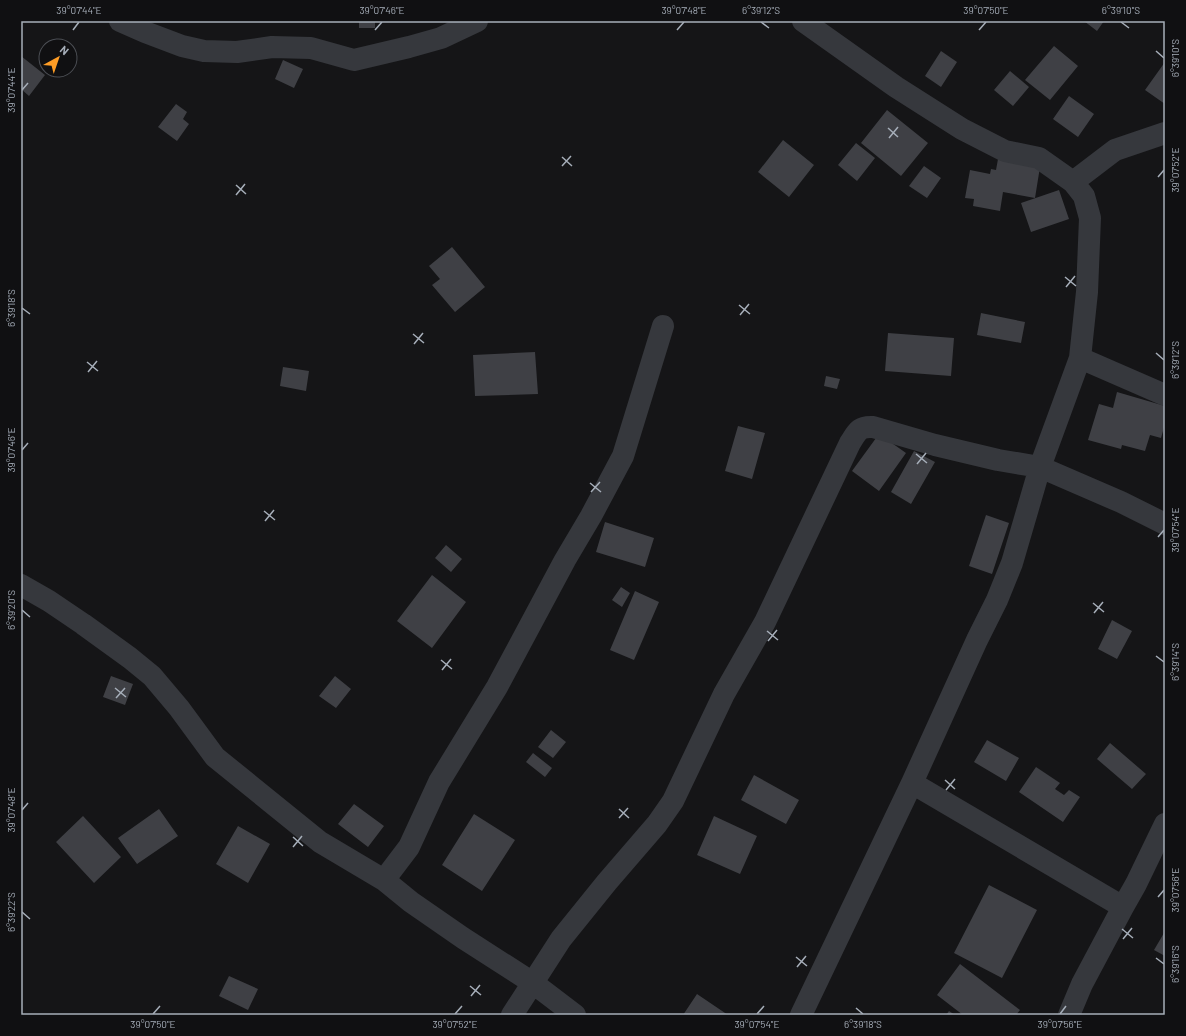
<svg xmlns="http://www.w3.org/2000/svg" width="1186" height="1036" font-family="Barlow,sans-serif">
  <rect width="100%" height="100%" fill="#151517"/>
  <!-- building -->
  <path fill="#3f4045" d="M 359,21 L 375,21 L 375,28 L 359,28 Z
    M 1084,21 L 1104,21 L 1097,31 Z
    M 1054,46 L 1078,66 L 1050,100 L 1025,80 Z
    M 941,51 L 957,62 L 941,87 L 925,76 Z
    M 21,56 L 45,75 L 29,96 L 21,89 Z
    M 283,60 L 303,69 L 294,88 L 275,79 Z
    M 1165,62 L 1165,104 L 1145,90 Z
    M 1010,71 L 1029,87 L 1013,106 L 994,90 Z
    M 1069,96 L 1094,114 L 1078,137 L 1053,119 Z
    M 176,104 L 187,112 L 183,119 L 189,124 L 177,141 L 158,127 Z
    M 887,110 L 928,143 L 901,176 L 861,143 Z
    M 783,140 L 814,165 L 789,197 L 758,172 Z
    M 856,143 L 875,158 L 857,181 L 838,165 Z
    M 998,159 L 1040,167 L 1035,198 L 1003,192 L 1000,211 L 973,206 L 974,199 L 965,198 L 970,170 L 990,174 L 991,169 L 996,170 Z
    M 924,166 L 941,178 L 927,198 L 909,186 Z
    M 1059,190 L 1069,219 L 1031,232 L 1021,203 Z
    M 452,247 L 485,287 L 455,312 L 432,285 L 440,279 L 429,266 Z
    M 981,313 L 1025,322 L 1021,343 L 977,335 Z
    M 888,333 L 954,338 L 951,376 L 885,371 Z
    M 535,352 L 538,394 L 475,396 L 473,355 Z
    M 283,367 L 309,371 L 306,391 L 280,386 Z
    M 826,376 L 840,379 L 837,389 L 824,386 Z
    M 1117,392 L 1165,406 L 1165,424 L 1161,438 L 1150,435 L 1145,451 L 1122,445 L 1121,449 L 1088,440 L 1099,404 L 1113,408 Z
    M 738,426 L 765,433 L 752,479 L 725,471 Z
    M 879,434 L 906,453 L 879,491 L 852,471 Z
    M 914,451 L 935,462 L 911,504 L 891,492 Z
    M 986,515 L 1009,523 L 992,574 L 969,566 Z
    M 605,522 L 654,538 L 645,567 L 596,552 Z
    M 446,545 L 462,559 L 451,572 L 435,558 Z
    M 432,575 L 466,602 L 432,648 L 397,621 Z
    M 621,587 L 630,593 L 622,607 L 612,600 Z
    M 635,591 L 659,602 L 634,660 L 610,650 Z
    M 1112,620 L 1132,631 L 1117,659 L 1098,649 Z
    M 111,676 L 133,684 L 125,705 L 103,697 Z
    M 335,676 L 351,689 L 336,708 L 319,696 Z
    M 551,730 L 566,742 L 553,758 L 538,747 Z
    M 987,740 L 1019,758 L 1006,781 L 974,762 Z
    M 1110,743 L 1146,774 L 1132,789 L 1097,759 Z
    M 533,753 L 552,768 L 545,777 L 526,762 Z
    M 1036,767 L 1060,783 L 1055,789 L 1064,795 L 1069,790 L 1080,797 L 1063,822 L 1019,792 Z
    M 754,775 L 799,800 L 786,824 L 741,800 Z
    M 354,804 L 384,826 L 368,847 L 338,824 Z
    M 159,809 L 178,836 L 137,864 L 118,838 Z
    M 474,814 L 515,840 L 482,891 L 442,865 Z
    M 83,816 L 121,857 L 94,883 L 56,842 Z
    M 714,816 L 757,836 L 740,874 L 697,855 Z
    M 238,826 L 270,844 L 248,883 L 216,864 Z
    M 989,885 L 1037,910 L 1002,978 L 954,953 Z
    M 1164,933 L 1165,934 L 1165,956 L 1154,950 Z
    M 960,964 L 1020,1010 L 1016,1015 L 963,1015 L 937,995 Z
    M 229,976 L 258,989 L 248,1010 L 219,996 Z
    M 697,994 L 728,1015 L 683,1015 Z
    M 949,1011 L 955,1015 L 946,1015 Z"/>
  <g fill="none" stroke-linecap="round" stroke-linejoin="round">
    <!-- minor -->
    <path stroke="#36383d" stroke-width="22" d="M 120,21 L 145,32 L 182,46 L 204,51 L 237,52 L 272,47 L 311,48 L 354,60 L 409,47 L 441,38 L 477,21
      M 1073,182 L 1115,150 L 1165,133
      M 1080,358 L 1165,395
      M 21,585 L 49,601 L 83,624 L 130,658 L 152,676 L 179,708 L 215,757 L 320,842 L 384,880 L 411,902 L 463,938 L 533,983 L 575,1015
      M 912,783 L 1123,907
      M 384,880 L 409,847 L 439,782 L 497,687 L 565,560 L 591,516 L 623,456 L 663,326
      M 512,1015 L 561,939 L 607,882 L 657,824 L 673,801 L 724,694 L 765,622 L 850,443 C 857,432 859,426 873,427 L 935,445 L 998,460 L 1040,467 L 1121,502 L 1165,524
      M 801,1015 L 912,783 L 977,640 L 997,600 L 1012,563 L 1040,467 L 1080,358 L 1087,292 L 1090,218 L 1084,196 L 1073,182 L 1039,158 L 1005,151 L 962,129 L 896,87 L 803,21
      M 1069,1015 L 1082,984 L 1123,907 L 1136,884 L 1165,824"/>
  </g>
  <!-- ticks -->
  <path fill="none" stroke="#a6aeb9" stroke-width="1.5" d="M 761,22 L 769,28M 1121,22 L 1129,28M 73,30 L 79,22M 375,30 L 382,22M 677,30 L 684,22M 979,30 L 986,22M 1156,51 L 1164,58M 22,90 L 28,83M 888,128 L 898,137M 889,138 L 898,127M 562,157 L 572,166M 562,166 L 571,156M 1158,177 L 1164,170M 236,185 L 246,194M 236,195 L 245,184M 1065,277 L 1076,286M 1066,287 L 1075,276M 739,305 L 750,314M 22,308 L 30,314M 740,315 L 749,304M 413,334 L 424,343M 414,344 L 423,333M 1156,353 L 1164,360M 87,362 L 98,371M 88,372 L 97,361M 22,450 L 28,443M 916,454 L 927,463M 917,464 L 926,453M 590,483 L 601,492M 591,492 L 600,482M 264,511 L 275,520M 265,521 L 274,510M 1158,537 L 1164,530M 1093,603 L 1104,612M 22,610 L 30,617M 1094,613 L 1103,602M 767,631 L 778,640M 768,641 L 777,630M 1156,656 L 1164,662M 441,660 L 452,669M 442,670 L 451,659M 115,688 L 126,697M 116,698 L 125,688M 945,780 L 955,789M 946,790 L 955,779M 619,809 L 629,818M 22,810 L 28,803M 619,818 L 628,808M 293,837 L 303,846M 293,847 L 302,836M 1158,897 L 1164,890M 22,912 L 30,919M 1122,929 L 1133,938M 1123,939 L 1132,928M 796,957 L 807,966M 1156,958 L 1164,964M 797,967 L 806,956M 470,986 L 481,995M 471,996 L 480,985M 856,1008 L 863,1014M 153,1014 L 160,1006M 455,1014 L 462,1006M 757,1014 L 764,1006M 1060,1014 L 1066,1006"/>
  <!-- border -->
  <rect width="1186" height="1036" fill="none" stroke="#101012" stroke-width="44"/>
  <!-- north arrow -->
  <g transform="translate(58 58) rotate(40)"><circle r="19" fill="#101012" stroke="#4c4f55"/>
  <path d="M0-3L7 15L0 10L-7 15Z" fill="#ff9d25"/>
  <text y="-6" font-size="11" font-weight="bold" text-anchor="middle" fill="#a6aeb9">N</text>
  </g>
  <rect x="22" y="22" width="1142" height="992" fill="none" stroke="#a6aeb9" stroke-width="1.5"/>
  <g font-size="10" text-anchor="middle" fill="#a6aeb9">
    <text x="79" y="14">39°07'44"E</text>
    <text x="382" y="14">39°07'46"E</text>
    <text x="684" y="14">39°07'48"E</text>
    <text x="761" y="14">6°39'12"S</text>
    <text x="986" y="14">39°07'50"E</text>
    <text x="1121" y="14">6°39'10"S</text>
    <text transform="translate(1175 58) rotate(-90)" y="4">6°39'10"S</text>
    <text transform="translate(11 90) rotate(-90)" y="4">39°07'44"E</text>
    <text transform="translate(1175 170) rotate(-90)" y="4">39°07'52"E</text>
    <text transform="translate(11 308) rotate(-90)" y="4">6°39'18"S</text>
    <text transform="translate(1175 360) rotate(-90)" y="4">6°39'12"S</text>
    <text transform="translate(11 450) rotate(-90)" y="4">39°07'46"E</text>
    <text transform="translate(1175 530) rotate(-90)" y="4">39°07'54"E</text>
    <text transform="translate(11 610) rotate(-90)" y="4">6°39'20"S</text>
    <text transform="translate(1175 662) rotate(-90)" y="4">6°39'14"S</text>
    <text transform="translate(11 810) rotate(-90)" y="4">39°07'48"E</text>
    <text transform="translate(1175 890) rotate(-90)" y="4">39°07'56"E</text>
    <text transform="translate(11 912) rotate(-90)" y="4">6°39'22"S</text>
    <text transform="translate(1175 964) rotate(-90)" y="4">6°39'16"S</text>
    <text x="153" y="1028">39°07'50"E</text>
    <text x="455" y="1028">39°07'52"E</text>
    <text x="757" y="1028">39°07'54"E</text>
    <text x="863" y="1028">6°39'18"S</text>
    <text x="1060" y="1028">39°07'56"E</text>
  </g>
</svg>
